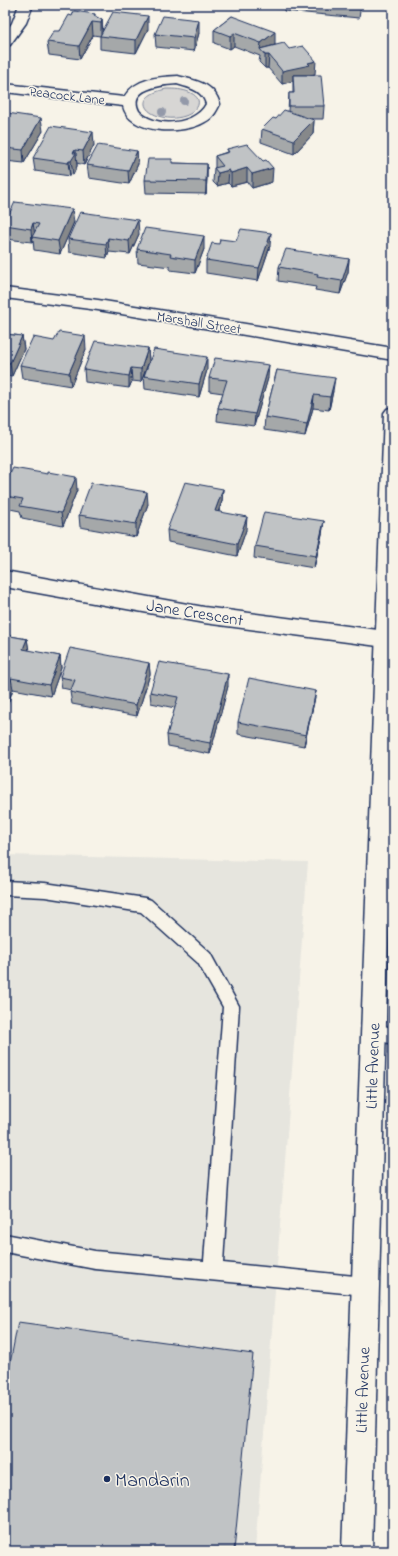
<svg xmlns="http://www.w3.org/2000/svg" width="398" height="1556" font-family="'Indie Flower',sans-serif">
  <rect width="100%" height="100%" fill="#f7f3e8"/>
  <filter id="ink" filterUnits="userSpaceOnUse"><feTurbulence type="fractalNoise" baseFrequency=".025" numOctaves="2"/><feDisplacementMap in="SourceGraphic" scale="8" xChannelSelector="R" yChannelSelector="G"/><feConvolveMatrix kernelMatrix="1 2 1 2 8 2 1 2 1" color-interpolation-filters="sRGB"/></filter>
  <g filter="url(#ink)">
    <!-- built -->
    <path fill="#e6e5de" d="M 5,855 L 308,862 L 255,1551 L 5,1551 Z"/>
    <!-- green -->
    <path fill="#d7d6d4" stroke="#798299" d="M 166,89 C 174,89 183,89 191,93 C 205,100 197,112 185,116 C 156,126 122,99 166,89 Z"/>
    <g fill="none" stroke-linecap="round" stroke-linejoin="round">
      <!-- lane casing -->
      <g stroke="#1b2f5e" stroke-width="3">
        <path id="lane" d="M 5,881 L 45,883 L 145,898 L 151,900 L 210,953 L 239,1006 L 223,1263 L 365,1277 L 372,1279 L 374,1286 L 372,1293 L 365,1295 L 95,1269 L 5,1252 L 5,1234 L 95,1251 L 204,1261 L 223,1007 L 198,963 L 141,912 L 45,897 L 5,895 Z
          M 374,1024 L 393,1028 L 393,1044 L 368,1038 L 366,1032 L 368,1026 Z"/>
      </g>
      <!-- street casing -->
      <g stroke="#1b2f5e" stroke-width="3">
        <path id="street" d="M 19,5 L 33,5 L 26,23 L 10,45 L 5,46 L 5,33 L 12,23 Z
          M 178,76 C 197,81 214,83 220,104 C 216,112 213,118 205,122 C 184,135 129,135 123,106 L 5,92 L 5,84 L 124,97 C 136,78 157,77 178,76 ZM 177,84 C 190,88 202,90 206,104 C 195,125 155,129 139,111 C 127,88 163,85 177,84 Z
          M 5,288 L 98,300 L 393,348 L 393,360 L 98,310 L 5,298 Z
          M 5,571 L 204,607 L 393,632 L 393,648 L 204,623 L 5,587 Z"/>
      </g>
      <!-- secondary casing -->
      <g stroke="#1b2f5e" stroke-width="3">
        <path id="secondary" d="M 393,407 L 393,757 L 372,1551 L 342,1551 L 384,413 L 387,409 Z"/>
      </g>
      <!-- lane -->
      <use href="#lane" fill="#f7f3e8" fill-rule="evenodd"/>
      <!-- street -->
      <use href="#street" fill="#f7f3e8" fill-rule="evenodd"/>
      <!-- secondary -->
      <use href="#secondary" fill="#f7f3e8" fill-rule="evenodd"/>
    </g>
    <!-- trees -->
    <g fill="#9399a9">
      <circle cx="184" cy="101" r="4"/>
      <circle cx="162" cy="112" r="4"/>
    </g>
    <!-- wall -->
    <path fill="#a5a8a9" stroke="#1b2f5e" d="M 248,5 L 361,5 L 359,18 L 284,11 L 284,9 L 248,7 Z
      M 95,14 L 95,16 L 102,20 L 103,30 L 148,29 L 136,53 L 100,49 L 100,36 L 93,35 L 80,59 L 49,55 L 47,42 L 60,31 L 72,16 Z
      M 232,16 L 275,45 L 289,49 L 315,74 L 311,75 L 324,106 L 323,119 L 311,119 L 314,120 L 313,134 L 294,154 L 261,142 L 262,129 L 276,119 L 288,112 L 289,93 L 293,93 L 293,81 L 282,84 L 268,68 L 265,68 L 259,62 L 260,56 L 234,46 L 230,49 L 214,43 L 214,30 Z
      M 199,33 L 194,51 L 156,47 L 155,34 Z
      M 5,117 L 43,131 L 24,163 L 5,161 Z
      M 94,145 L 84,165 L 77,163 L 77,166 L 73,175 L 70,174 L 70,176 L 35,171 L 33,158 Z
      M 227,149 L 272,182 L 252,188 L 247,182 L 231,186 L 228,183 L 217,186 L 213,182 L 214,168 L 215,168 L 215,156 L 227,152 Z
      M 137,151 L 138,164 L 129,184 L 89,178 L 87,165 Z
      M 172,163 L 207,164 L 207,177 L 206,194 L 146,193 L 145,180 Z
      M 74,222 L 60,254 L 34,250 L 33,240 L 32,242 L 6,239 L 5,232 L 5,223 Z
      M 139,234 L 130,254 L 109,252 L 107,258 L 69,252 L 68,239 Z
      M 236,241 L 270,246 L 258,281 L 206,273 L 206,260 L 219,244 Z
      M 137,249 L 204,249 L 195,273 L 170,270 L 170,267 L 138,263 Z
      M 349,259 L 348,272 L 340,294 L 315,290 L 316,287 L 278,281 L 279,267 Z
      M 5,330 L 6,334 L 22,336 L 24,349 L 12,376 L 5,375 Z
      M 148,348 L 149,361 L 141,382 L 132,381 L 129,388 L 85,382 L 84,369 Z
      M 86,349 L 71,386 L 22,378 L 20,365 Z
      M 207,370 L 199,397 L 145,389 L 144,376 Z
      M 277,370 L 333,391 L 329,410 L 313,408 L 305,436 L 264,430 L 265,417 Z
      M 209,378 L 268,378 L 254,426 L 217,421 L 218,408 L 223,393 L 209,391 Z
      M 5,484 L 77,490 L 63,526 L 22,518 L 20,511 L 5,508 Z
      M 223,489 L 222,501 L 219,512 L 246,530 L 237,556 L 168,542 L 167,530 Z
      M 148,504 L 136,537 L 80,527 L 79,515 Z
      M 324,521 L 322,534 L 314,568 L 254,558 L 255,546 Z
      M 5,635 L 27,639 L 29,651 L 60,656 L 61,668 L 51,696 L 13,689 L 6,709 L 5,709 Z
      M 149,663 L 150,674 L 137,716 L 72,704 L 70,692 L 71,690 L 62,688 L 60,677 Z
      M 228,686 L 210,754 L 168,746 L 167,735 L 175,708 L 151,703 L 150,692 Z
      M 316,691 L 314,702 L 304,746 L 238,734 L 238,722 Z"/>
    <!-- shaded-wall -->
    <path fill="#86888a" stroke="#1b2f5e" d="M 148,16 L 148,29 L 136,53 L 136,40 Z
      M 102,20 L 103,33 L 101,36 L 101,23 Z
      M 199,20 L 199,33 L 194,51 L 194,38 Z
      M 92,22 L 93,35 L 80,59 L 79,46 Z
      M 275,32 L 275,45 L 260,49 L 261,43 Z
      M 234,33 L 234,46 L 230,49 L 230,36 Z
      M 265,55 L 269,55 L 268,68 L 265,68 Z
      M 316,61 L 315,74 L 309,75 L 293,75 L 293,81 L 282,84 L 282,71 L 308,63 Z
      M 41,118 L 43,131 L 24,163 L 23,150 Z
      M 314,120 L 313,134 L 294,154 L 294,140 Z
      M 93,132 L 94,145 L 84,165 L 83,151 Z
      M 75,150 L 75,154 L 76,153 L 77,166 L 73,175 L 71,161 L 73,153 Z
      M 137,151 L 138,164 L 129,184 L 128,171 Z
      M 69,161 L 70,174 L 70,176 L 68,163 Z
      M 207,164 L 207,177 L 206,194 L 206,181 Z
      M 247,168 L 247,182 L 231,186 L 231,173 Z
      M 273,168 L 272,182 L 252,188 L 252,174 Z
      M 229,170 L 228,183 L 217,186 L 218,173 Z
      M 6,203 L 7,216 L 5,221 L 5,204 Z
      M 72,209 L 74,222 L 60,254 L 58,241 Z
      M 138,220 L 139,234 L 130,254 L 129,241 Z
      M 33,223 L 35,236 L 32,237 L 33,240 L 32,242 L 31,229 Z
      M 271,233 L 270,246 L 258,281 L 259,268 Z
      M 204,236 L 204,249 L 195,273 L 195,260 Z
      M 108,238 L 109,252 L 107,258 L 106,244 Z
      M 349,259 L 348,272 L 340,294 L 342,281 Z
      M 22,336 L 24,349 L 12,376 L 10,363 Z
      M 85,336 L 86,349 L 71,386 L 69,373 Z
      M 148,348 L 149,361 L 141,382 L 141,369 Z
      M 207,357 L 207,370 L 199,397 L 199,384 Z
      M 269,365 L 268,378 L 254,426 L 255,414 Z
      M 131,368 L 132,381 L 129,388 L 129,376 Z
      M 335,378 L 333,391 L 329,410 L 330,397 Z
      M 314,395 L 313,408 L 305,436 L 307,424 Z
      M 76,477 L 77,490 L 63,526 L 61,513 Z
      M 223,489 L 222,501 L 214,524 L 215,511 Z
      M 147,492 L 148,504 L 136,537 L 136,524 Z
      M 247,517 L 246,530 L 237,556 L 237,544 Z
      M 324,521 L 322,534 L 314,568 L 316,556 Z
      M 27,639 L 29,651 L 23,649 Z
      M 60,656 L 61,668 L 51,696 L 49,685 Z
      M 149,663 L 150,674 L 137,716 L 136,705 Z
      M 228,674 L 228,686 L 210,754 L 210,743 Z
      M 11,678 L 13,689 L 6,709 L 5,704 L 5,693 Z
      M 316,691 L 314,702 L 304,746 L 306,735 Z"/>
    <!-- building -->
    <path fill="#c0c3c5" stroke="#1b2f5e" d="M 74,11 L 95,14 L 94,16 L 102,20 L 101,23 L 92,22 L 79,46 L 47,42 L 54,31 L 60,31 L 69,15 L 72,16 Z
      M 113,12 L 148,16 L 136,40 L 100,36 Z
      M 163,16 L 199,20 L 194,38 L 155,34 Z
      M 232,16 L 275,32 L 261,43 L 234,33 L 230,36 L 214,30 Z
      M 284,43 L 289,49 L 303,46 L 316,61 L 308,63 L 310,65 L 282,71 L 269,55 L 265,55 L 260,49 Z
      M 293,75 L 321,75 L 324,106 L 289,106 L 289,93 L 294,93 Z
      M 284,110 L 314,120 L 294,140 L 262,129 L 273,118 L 276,119 Z
      M 7,113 L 41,118 L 23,150 L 5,148 L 5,117 Z
      M 51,126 L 93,132 L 83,151 L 75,150 L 73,153 L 76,153 L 71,161 L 69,161 L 68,163 L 33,158 Z
      M 247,144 L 263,161 L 266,160 L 273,168 L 252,174 L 247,168 L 231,173 L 229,170 L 218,173 L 214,168 L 223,166 L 215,156 L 229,152 L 227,149 Z
      M 98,145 L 137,151 L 128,171 L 87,165 Z
      M 148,159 L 172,159 L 172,163 L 207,164 L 206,181 L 145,180 Z
      M 15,202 L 72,209 L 58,241 L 32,237 L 39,224 L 33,223 L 31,229 L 5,225 L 5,223 Z
      M 80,212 L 138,220 L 129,241 L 108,238 L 106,244 L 68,239 Z
      M 145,228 L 204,236 L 195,260 L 170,256 L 171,254 L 137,249 Z
      M 241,229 L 271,233 L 259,268 L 206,260 L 212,243 L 219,244 L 220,239 L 236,241 Z
      M 286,249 L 349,259 L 342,281 L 317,277 L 318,274 L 279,267 Z
      M 59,332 L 85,336 L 69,373 L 20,365 L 33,337 L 54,341 Z
      M 5,334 L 22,336 L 10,363 L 5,362 Z
      M 95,341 L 148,348 L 141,369 L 131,368 L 129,376 L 84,369 Z
      M 154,349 L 207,357 L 199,384 L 144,376 Z
      M 215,358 L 269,365 L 255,414 L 218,408 L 227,380 L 209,378 Z
      M 277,370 L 335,378 L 330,397 L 314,395 L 307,424 L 265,417 Z
      M 13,468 L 48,474 L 48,472 L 76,477 L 61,513 L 20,506 L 23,499 L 5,496 L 5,484 Z
      M 185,482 L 223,489 L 215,511 L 247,517 L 237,544 L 167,530 Z
      M 91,483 L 147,492 L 136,524 L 79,515 Z
      M 264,512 L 324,521 L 316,556 L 255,546 Z
      M 5,635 L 27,639 L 23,649 L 60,656 L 49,685 L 11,678 L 5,693 Z
      M 70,648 L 149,663 L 136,705 L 70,692 L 75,680 L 60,677 Z
      M 159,662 L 228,674 L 210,743 L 167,735 L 178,697 L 150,692 Z
      M 249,678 L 316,691 L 306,735 L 238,722 Z
      M 18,1322 L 253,1354 L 234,1551 L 5,1551 L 5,1390 Z"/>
  </g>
  <!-- markers -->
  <circle fill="#1b2f5e" stroke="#f7f3e8" stroke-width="1.5" cx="107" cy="1479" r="4"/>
  <g text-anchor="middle" stroke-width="3" stroke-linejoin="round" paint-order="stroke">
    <!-- far-street labels -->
    <g font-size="14" fill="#1b2f5e" stroke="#f7f3e8">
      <text transform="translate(67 95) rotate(7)" y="5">Peacock Lane</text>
      <text transform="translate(199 322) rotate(9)" y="5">Marshall Street</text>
    </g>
    <!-- street labels -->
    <g font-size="17" fill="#1b2f5e" stroke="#f7f3e8">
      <text transform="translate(195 612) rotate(9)" y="6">Jane Crescent</text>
      <text transform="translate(372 1066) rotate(-88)" y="6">Little Avenue</text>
      <text transform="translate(362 1390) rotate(-88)" y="6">Little Avenue</text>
    </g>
    <!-- near-poi labels -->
    <g font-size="20" fill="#1b2f5e" stroke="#f7f3e8" text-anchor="start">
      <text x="115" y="1486">Mandarin</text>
    </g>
  </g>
  <!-- margin -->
  <rect width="398" height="1556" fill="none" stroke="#f7f3e8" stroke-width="20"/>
  <rect x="10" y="10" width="378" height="1536" fill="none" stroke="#1b2f5e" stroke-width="1.5" filter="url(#ink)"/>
</svg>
